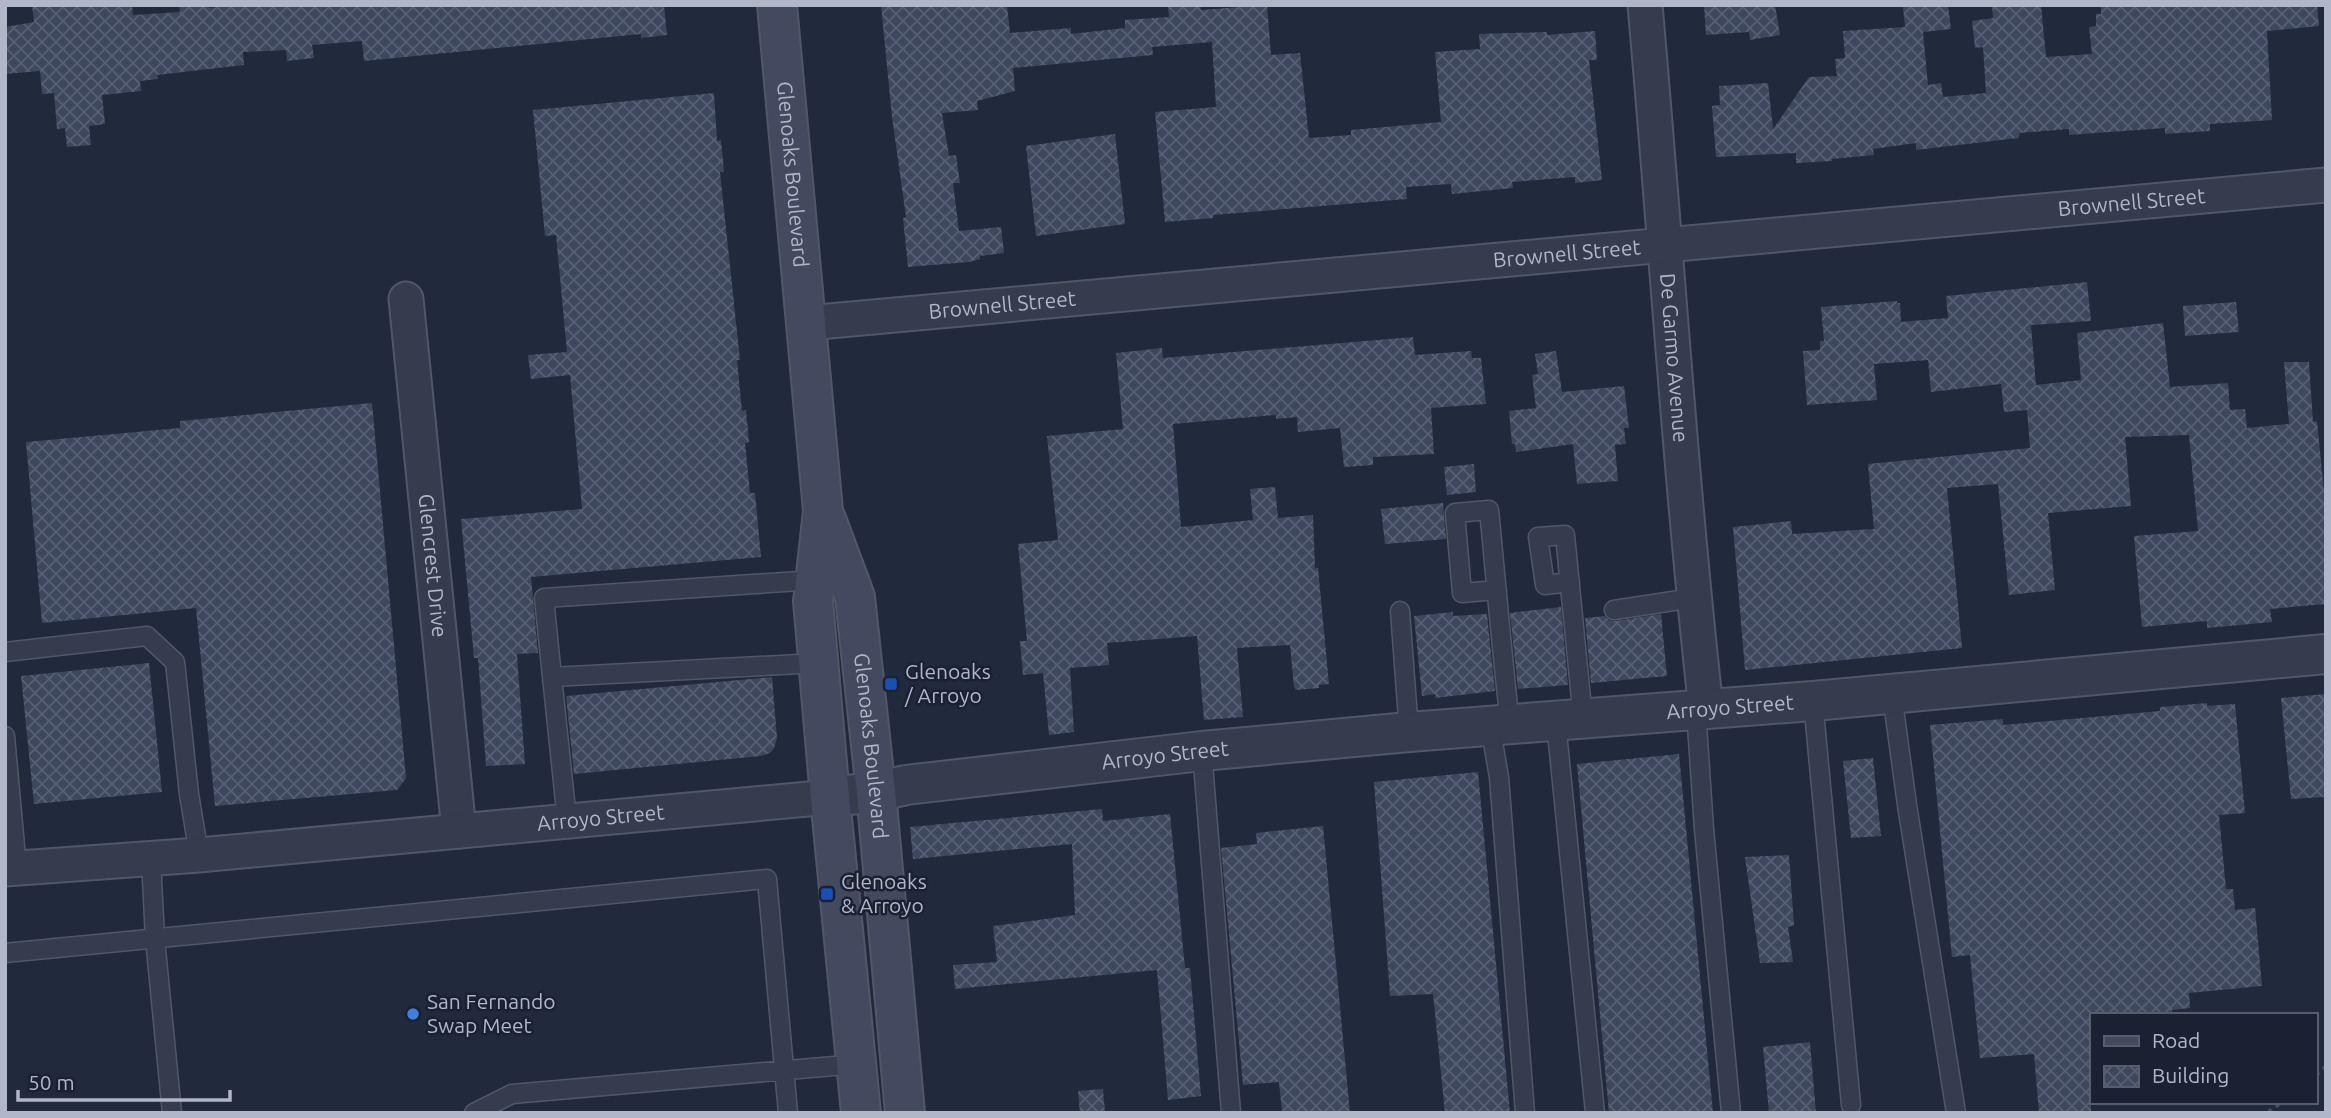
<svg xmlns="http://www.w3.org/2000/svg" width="2331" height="1118" font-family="Ubuntu,sans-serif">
  <defs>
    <pattern id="building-cross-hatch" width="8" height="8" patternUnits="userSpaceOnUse" patternTransform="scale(1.75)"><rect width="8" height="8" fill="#3d475d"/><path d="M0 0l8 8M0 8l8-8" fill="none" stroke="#575f73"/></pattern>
  </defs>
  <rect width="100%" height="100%" fill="#21293d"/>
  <!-- building -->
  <path fill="url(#building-cross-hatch)" d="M 32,5 L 132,5 L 133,15 L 180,12 L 179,5 L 209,5 L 209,8 L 235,5 L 664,5 L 667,35 L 641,38 L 641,34 L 364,61 L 362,41 L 312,45 L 314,58 L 287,61 L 286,50 L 243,52 L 244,65 L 157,75 L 158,79 L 140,81 L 141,91 L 102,95 L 105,124 L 89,126 L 91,145 L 67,147 L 65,128 L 57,129 L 54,93 L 42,94 L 40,71 L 5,74 L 5,27 L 34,22 Z
    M 881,5 L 1007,5 L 1010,33 L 1071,28 L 1071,34 L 1125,28 L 1125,20 L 1169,17 L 1168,5 L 1200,5 L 1201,10 L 1267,5 L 1271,55 L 1300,53 L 1309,138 L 1351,135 L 1351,130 L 1441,122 L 1435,52 L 1480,49 L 1479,34 L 1547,32 L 1547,35 L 1595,31 L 1597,60 L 1589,60 L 1602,180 L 1575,183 L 1575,177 L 1512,182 L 1513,188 L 1452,194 L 1451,184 L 1406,187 L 1407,199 L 1213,215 L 1213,218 L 1165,222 L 1155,112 L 1216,107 L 1212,42 L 1152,47 L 1153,55 L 1013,68 L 1015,91 L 977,101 L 978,110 L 942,113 L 949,156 L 956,155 L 960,183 L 953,183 L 959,231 L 1001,227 L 1004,253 L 980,256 L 980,259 L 969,262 L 908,267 L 903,218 L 906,217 L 892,117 Z
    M 1704,5 L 1775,5 L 1780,35 L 1750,40 L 1749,32 L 1706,35 Z
    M 1921,5 L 1948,5 L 1951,29 L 1923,32 L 1928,85 L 1941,83 L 1943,97 L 1986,93 L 1983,47 L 1975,48 L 1972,21 L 1993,18 L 1992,5 L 2041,5 L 2046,57 L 2092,54 L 2089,27 L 2096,26 L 2096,14 L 2101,14 L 2101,5 L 2317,5 L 2319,26 L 2267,31 L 2272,120 L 2210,124 L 2210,131 L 2165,134 L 2165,128 L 2069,135 L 2069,129 L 2020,133 L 2018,138 L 1916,150 L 1916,143 L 1873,149 L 1874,155 L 1832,159 L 1832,161 L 1796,163 L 1796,153 L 1716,157 L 1712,106 L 1720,105 L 1719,86 L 1768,83 L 1773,129 L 1809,77 L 1837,76 L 1835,59 L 1845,58 L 1843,31 L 1905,27 L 1903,7 Z
    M 714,93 L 717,141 L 721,140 L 724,172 L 720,172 L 740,360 L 737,360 L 742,411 L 746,410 L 749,442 L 745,443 L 750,493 L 755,493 L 761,557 L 531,577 L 538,653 L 517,654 L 525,764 L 486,766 L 478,658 L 474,658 L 461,519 L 582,509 L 570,375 L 531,379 L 528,355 L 567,352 L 556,235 L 545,236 L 533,110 Z
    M 1115,134 L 1125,224 L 1036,236 L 1026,146 Z
    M 2087,282 L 2091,321 L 2031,325 L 2036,385 L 2081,380 L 2077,333 L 2163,323 L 2170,387 L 2228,383 L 2230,410 L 2245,409 L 2247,428 L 2289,424 L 2284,362 L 2309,362 L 2313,422 L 2317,421 L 2326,512 L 2326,604 L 2270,609 L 2272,622 L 2207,628 L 2207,621 L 2142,627 L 2134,536 L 2198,531 L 2189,435 L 2125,437 L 2131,506 L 2048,513 L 2055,590 L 2009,595 L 1998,484 L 1947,488 L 1962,648 L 1745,670 L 1733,527 L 1791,521 L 1792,534 L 1874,529 L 1868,464 L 2030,448 L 2027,410 L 2004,412 L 2001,384 L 1931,392 L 1928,360 L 1874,364 L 1877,400 L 1807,405 L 1803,351 L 1820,350 L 1820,341 L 1824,341 L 1821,307 L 1897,301 L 1897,303 L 1900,303 L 1901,322 L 1948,318 L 1946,296 Z
    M 2236,302 L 2239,332 L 2185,336 L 2183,306 Z
    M 1413,337 L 1415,355 L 1471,351 L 1472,358 L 1481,358 L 1486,404 L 1431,408 L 1434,454 L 1373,457 L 1373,465 L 1344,467 L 1340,428 L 1298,432 L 1297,417 L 1276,419 L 1276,415 L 1173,424 L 1181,527 L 1253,520 L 1250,489 L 1275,487 L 1278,518 L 1313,515 L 1315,568 L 1318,568 L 1329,684 L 1319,685 L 1319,688 L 1296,690 L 1294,687 L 1290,645 L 1237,648 L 1243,717 L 1204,720 L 1197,636 L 1107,643 L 1109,665 L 1070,668 L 1074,732 L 1049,735 L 1043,673 L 1023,675 L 1020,641 L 1027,641 L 1018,544 L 1058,540 L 1047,436 L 1123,429 L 1116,353 L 1162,348 L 1163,358 Z
    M 1556,351 L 1562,392 L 1624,386 L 1629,428 L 1624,428 L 1626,444 L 1615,445 L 1618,481 L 1577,484 L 1573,444 L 1516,452 L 1515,444 L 1512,444 L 1509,411 L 1536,408 L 1532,375 L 1538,374 L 1535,354 Z
    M 372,403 L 406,778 L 397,790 L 215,806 L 196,608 L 42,623 L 26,442 L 180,428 L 180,421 Z
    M 1474,464 L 1476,492 L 1447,495 L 1444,467 Z
    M 1443,503 L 1446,539 L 1385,544 L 1381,509 Z
    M 1561,607 L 1568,685 L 1518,689 L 1510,613 Z
    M 1453,612 L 1453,616 L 1487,614 L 1495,691 L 1435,698 L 1435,694 L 1422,696 L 1414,616 Z
    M 1661,614 L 1667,676 L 1591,683 L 1585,618 L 1605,616 L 1609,620 L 1616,621 Z
    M 149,663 L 162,792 L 34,804 L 21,676 Z
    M 772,677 L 777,738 L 774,748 L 770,753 L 761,756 L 574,774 L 566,696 Z
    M 2326,694 L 2326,797 L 2291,799 L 2281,698 Z
    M 2207,703 L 2207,706 L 2235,704 L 2245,813 L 2219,815 L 2226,889 L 2233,889 L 2235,910 L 2255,908 L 2262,986 L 2189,993 L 2190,1008 L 2172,1010 L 2172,1015 L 2091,1015 L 2091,1113 L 2039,1113 L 2034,1054 L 1980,1058 L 1970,955 L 1952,957 L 1930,725 L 2003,719 L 2003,725 L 2160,711 L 2160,707 Z
    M 1679,754 L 1713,1113 L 1609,1113 L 1577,764 Z
    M 1873,758 L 1881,836 L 1851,838 L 1843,761 Z
    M 1478,772 L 1510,1113 L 1445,1113 L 1433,994 L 1390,996 L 1374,782 Z
    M 1102,809 L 1103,821 L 1170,814 L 1185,968 L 1190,968 L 1201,1096 L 1168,1100 L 1157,970 L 955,989 L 953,965 L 997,962 L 993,926 L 1075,915 L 1072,844 L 913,859 L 910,827 Z
    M 1323,826 L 1350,1113 L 1282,1113 L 1279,1082 L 1243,1085 L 1221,848 L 1257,844 L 1256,833 Z
    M 1789,855 L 1794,925 L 1788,927 L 1793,962 L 1760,963 L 1745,857 Z
    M 1810,1042 L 1816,1113 L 1769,1113 L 1763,1047 Z
    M 1103,1089 L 1105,1113 L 1080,1113 L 1078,1091 Z"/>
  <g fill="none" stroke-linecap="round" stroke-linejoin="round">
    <!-- service casing -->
    <g stroke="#505768" stroke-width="21">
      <path id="service" d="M 815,580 L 544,598 L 552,677 L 819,663
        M 1570,582 L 1545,585 L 1538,537 L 1565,535 L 1583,719
        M 1497,590 L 1462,593 L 1455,513 L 1489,510 C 1496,581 1502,653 1510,724
        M 1614,610 L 1693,598
        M 1400,611 L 1409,732
        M 5,652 L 147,636 L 175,662 L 189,794 L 199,855
        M 552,677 L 567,820
        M 1892,694 L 1907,805 L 1956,1113
        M 1813,701 L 1851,1105
        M 1696,710 L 1704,829 L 1731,1113
        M 1556,722 L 1595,1113
        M 1490,725 L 1499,777 L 1525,1113
        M 5,736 L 17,868
        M 1202,751 L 1231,1113
        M 151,859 L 155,939 L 172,1113
        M 5,953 L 767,879 L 788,1113
        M 474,1113 L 512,1094 L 857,1064"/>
    </g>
    <!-- minor casing -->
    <g stroke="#505768" stroke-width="37">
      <g id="minor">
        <path id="s1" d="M 1645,5 C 1666,240 1680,475 1706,709"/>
        <path id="s2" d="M 406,299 L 459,831"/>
        <path id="s3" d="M 807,323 L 2326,185"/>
        <path id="s4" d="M 5,869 L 199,855 L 830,797"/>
      </g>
    </g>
    <!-- tertiary casing -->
    <g stroke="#505768" stroke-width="42">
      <g id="tertiary">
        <path id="s5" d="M 830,797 L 876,792 L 906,785 L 1202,751 L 1409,732 L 1813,701 L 2326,654"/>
      </g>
    </g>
    <!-- secondary casing -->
    <g stroke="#505768" stroke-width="42">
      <g id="secondary">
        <path id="s6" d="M 777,5 L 823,511 L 813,601 L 830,797 L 861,1113"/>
        <path id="s7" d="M 826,519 L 855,597 L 876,792 L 905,1113"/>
      </g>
    </g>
    <!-- path -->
    <path stroke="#3e5358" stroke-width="4.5" stroke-dasharray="5 5" stroke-linecap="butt" d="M 2315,1075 L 2326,1067
      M 2268,1113 L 2281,1102"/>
    <!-- service -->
    <use href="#service" stroke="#353c4d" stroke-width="18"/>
    <!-- minor -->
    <use href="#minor" stroke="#353c4d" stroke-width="33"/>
    <!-- tertiary -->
    <use href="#tertiary" stroke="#353c4d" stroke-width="38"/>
    <!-- secondary -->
    <use href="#secondary" stroke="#434a60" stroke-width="38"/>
  </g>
  <!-- markers -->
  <g fill="#1a4fb4" stroke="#1a2132" stroke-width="2.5">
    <rect x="884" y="677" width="14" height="14" rx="3.5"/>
    <rect x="820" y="887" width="14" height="14" rx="3.5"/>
  </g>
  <circle fill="#3f7fe0" stroke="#1a2132" stroke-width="2.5" cx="413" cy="1014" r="7"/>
  <g text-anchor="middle" stroke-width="5" stroke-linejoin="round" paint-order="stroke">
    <!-- street labels -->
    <g font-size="21" fill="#b1b7c9" stroke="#1a2132">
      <text dy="7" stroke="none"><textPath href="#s6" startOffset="170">Glenoaks Boulevard</textPath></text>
      <text dy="7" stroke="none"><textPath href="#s3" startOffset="1330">Brownell Street</textPath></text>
      <text dy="7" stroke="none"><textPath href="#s3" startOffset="763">Brownell Street</textPath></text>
      <text dy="7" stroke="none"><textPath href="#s3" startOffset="196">Brownell Street</textPath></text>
      <text dy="7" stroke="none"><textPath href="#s1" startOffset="354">De Garmo Avenue</textPath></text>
      <text dy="7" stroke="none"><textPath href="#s2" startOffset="268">Glencrest Drive</textPath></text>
      <text dy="7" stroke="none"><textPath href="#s5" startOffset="905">Arroyo Street</textPath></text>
      <text dy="7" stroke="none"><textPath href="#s7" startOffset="233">Glenoaks Boulevard</textPath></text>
      <text dy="7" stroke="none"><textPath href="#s5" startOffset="338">Arroyo Street</textPath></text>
      <text dy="7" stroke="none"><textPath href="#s4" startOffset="598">Arroyo Street</textPath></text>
    </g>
    <!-- poi labels -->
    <g font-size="21" fill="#b1b7c9" stroke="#1a2132" text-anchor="start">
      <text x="905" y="679">Glenoaks<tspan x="905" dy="24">/ Arroyo</tspan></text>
      <text x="841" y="889">Glenoaks<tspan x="841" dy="24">&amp; Arroyo</tspan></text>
      <text x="427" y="1009">San Fernando<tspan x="427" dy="24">Swap Meet</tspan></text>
    </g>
  </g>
  <!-- border -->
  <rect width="2331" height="1118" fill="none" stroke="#b1b7c9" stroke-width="14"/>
  <!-- legend -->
  <rect x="2090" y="1013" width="228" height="91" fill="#1a2132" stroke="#565d6e" stroke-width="2"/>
  <rect x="2104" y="1036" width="35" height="10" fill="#434a60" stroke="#565d6e" stroke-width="2"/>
  <text x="2152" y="1048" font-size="21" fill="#b1b7c9">Road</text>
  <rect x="2104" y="1066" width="35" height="21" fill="url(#building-cross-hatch)" stroke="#565d6e" stroke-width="2"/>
  <text x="2152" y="1083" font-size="21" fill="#b1b7c9">Building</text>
  <!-- scale -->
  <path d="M18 1090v10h212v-10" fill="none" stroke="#b1b7c9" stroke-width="3.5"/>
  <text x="28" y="1090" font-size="21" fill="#b1b7c9" stroke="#1a2132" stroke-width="5" paint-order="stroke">50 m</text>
</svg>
